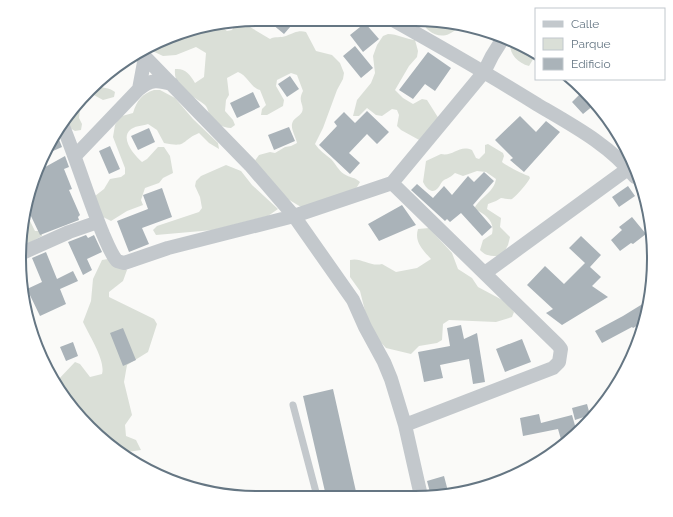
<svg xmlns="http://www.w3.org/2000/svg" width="673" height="517" font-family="Raleway,sans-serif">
  <rect width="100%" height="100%" fill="#fafaf8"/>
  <!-- green -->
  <path fill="#dadfd7" d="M 422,19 L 462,25 C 458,28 453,32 449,34 C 438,39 424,31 422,19 Z
    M 245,21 L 250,27 L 270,39 C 275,36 281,38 286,36 C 294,33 298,30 306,32 L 316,51 L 332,55 L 340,63 L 344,73 L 343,79 L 337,90 L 323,128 L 315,144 C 319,150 325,154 331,159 C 336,164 338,170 344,174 C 350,178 355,177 360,182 L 354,192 L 301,207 L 286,198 L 254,162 L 259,155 L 270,152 L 275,153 L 285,147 L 291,146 L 297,143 C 296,137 291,130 292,124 C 293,118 299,117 302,112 C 305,104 297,102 303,91 L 297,75 L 291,73 L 277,80 L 276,86 L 284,100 L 283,106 L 267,115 L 261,115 L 262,109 L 266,105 L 260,90 C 250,87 248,76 238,72 L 227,78 L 229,95 L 226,100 L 225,111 L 233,120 L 235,125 L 231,128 C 223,128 213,123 210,116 C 208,112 208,108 205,105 C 193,95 173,89 175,69 C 185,68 190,74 195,83 L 204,77 L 206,53 L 196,47 L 176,55 L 163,56 L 146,48 L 196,27 L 218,24 L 227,31 L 232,30 L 235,25 L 234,22 Z
    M 388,34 C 397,34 406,39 415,40 L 418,51 L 417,57 L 409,66 L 395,90 L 403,98 L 413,104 L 422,99 L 427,100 L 439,119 L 421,141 L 401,130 L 397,126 L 399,115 L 397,110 L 392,109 L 382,116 L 376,115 L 367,108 L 359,116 L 353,116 L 357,100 L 371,83 L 375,73 L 373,56 L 377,45 L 383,36 Z
    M 510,44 L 535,56 L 529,66 C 518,63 510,55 510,44 Z
    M 96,84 C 102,89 109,87 115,92 L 114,97 L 103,100 L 92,94 L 82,99 L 89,89 Z
    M 154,90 L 160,90 L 175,98 L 193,119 L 218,143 L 219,149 L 209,143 L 199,133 C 180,141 188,148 164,143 L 157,130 L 148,124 C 142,126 134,126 130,130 C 120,139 135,156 142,162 L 147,159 L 158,147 L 164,147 L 170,156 L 173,173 L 163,178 L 159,183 L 145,188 L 141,200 L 143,205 L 127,211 L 111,221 L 101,216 L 95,196 L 104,189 L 110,179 L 121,177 L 125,174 L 125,168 L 113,137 L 115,125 L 118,120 L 122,116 L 133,113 C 137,100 142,94 154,90 Z
    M 81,100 L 79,118 L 82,124 L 81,130 L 75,131 C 69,128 67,125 67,118 Z
    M 488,144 L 503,153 L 504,156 L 502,162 C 505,165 524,175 529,176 L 530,178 C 527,184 517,195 512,199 C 509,200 504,198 501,198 L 496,201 L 488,204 L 487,209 L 501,218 L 500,227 L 510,237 L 508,245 L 502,256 C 494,256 486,257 480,250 L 483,240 L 492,234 C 495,221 486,215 475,209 L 475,207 C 482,196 494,192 496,179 L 486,172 L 477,171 L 463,176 L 455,173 C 451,177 448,178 444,180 C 441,182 440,186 438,188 C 432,195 426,188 423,182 L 426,161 L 441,154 C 453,157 459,144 472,150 L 476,158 L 479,159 L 485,153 L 485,145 Z
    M 226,165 L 241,171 L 252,185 L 278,209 L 268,216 L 213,230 L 156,235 L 153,230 L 157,226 L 199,212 L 202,208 L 200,197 L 195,186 L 196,181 L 201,176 Z
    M 24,218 L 30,221 L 35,231 L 42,231 L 42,236 L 21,247 Z
    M 429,228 L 452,253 L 458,269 L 472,278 L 478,287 L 508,303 L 514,312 L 512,317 L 496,322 L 449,320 L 443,324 L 442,340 L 437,343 L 419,346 L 411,354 L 386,348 L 370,331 L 360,291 L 350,277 L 350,260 C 361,257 370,267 382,264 L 396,272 L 417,268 L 431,259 C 423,250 414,242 418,229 Z
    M 108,259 L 127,270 L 123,281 L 109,292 L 109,297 L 154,319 L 157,324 L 148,352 L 127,365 L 124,382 L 132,415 L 125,425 L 126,436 L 136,440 L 141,450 L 121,453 L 59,391 L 55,381 L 56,382 L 75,362 L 80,364 L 90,377 L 102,374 C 106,361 89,335 83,322 L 91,301 L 93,279 L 102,260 Z"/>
  <!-- building -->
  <path fill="#aab3b9" d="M 266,19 L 297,19 L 284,34 Z
    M 365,23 L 379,39 L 363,52 L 350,35 Z
    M 355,46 L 373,68 L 361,78 L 343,56 Z
    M 428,52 L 451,68 L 435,91 L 425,84 L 413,99 L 399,90 Z
    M 290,76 L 299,89 L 287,97 L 278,84 Z
    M 253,92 L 260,107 L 237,118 L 230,103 Z
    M 582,92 L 594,105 L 583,114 L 572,102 Z
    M 367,111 L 389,132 L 377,144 L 367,134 L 349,153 L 360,163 L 350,174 L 319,145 L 337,126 L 334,122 L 344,112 L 355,123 Z
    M 520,116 L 536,132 L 546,121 L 560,132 L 524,172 L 510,160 L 513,158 L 495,140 Z
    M 289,127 L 295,141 L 274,150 L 268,135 Z
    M 149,128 L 155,142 L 138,150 L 131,136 Z
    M 56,132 L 62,147 L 53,151 L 49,143 Z
    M 110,146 L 120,169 L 109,174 L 99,151 Z
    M 65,156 L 69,167 L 64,169 L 72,189 L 69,190 L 80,215 L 78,217 L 79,220 L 40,235 L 30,214 L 25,215 L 27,197 L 38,171 Z
    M 484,172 L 494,181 L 473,205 L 492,227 L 482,236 L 461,213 L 450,222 L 447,219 L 445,221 L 411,190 L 417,184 L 433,198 L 444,186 L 452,195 L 468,176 L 474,182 Z
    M 628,186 L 635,196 L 619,207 L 612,197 Z
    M 162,188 L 172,217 L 142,228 L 149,244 L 129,252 L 117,221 L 148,209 L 143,195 Z
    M 402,205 L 416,225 L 379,241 L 368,224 Z
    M 632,217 L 646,234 L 633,244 L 631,243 L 620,251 L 611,240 L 622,230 L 619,227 Z
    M 86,235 L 88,238 L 94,235 L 102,252 L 87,259 L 92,270 L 83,275 L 68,242 Z
    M 581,236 L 601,255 L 590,267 L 601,277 L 592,286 L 608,297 L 562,325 L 546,313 L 553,309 L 527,285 L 545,266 L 564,284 L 585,263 L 569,248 Z
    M 46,252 L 57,279 L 73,271 L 78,281 L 60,289 L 66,304 L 40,316 L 27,289 L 42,282 L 32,258 Z
    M 649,300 L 649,305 L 642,323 L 633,328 L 632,327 L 602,343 L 595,331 L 623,316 Z
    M 461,325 L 464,339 L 477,333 L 485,382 L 473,384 L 469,359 L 440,365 L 443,378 L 424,382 L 418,352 L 450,346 L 447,328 Z
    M 123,328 L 136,360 L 123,366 L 110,333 Z
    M 522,339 L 531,362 L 505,372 L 496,349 Z
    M 73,342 L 78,356 L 66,361 L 60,347 Z
    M 333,389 L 357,496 L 326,496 L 303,396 Z
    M 587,404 L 590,415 L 575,420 L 572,408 Z
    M 539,414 L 541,423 L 572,415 L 576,429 L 562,443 L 558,429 L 523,436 L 520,418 Z
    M 444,476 L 449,495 L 431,496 L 427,481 Z"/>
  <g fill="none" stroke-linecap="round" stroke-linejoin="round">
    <!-- service -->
    <path stroke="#c3c8cc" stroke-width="7" d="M 293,405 L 317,496"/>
    <!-- minor -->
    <path stroke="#c3c8cc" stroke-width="14" d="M 391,19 C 441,47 490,75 538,105 C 572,125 610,145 635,177
      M 141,50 L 145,57 L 250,165 L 294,216 L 353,300 L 365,327 L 384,362 L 391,379 L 405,425 L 421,496
      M 139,89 C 151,79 158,80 172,84
      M 62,124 C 77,160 88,198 103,234 C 107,243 111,254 117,261 L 124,263 L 168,248 L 294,216 L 392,183 L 484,72 L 492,56 L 502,40
      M 75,156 L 139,89 L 145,57
      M 392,183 L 558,345 L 561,349 L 559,362 L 553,368 L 405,425
      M 20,254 L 69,232 L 98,222
      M 485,273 L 629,168"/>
  </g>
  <!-- crop -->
  <path d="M0 0H673V517H0ZM258 26H415A232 232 0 0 1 647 258V259A232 232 0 0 1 415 491H258A232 232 0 0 1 26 259V258A232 232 0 0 1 258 26Z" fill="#fff" fill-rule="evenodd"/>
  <path fill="none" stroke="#657683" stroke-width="2" d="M258 26H415A232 232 0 0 1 647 258V259A232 232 0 0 1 415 491H258A232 232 0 0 1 26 259V258A232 232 0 0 1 258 26Z"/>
  <!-- legend -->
  <rect x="535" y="8" width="130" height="72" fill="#ffffff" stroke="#c1c8cd"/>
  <rect x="543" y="21" width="20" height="6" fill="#c3c8cc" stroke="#c1c8cd"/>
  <text x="571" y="28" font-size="12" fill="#657683">Calle</text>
  <rect x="543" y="38" width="20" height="12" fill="#dadfd7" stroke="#c1c8cd"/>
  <text x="571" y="48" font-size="12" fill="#657683">Parque</text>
  <rect x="543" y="58" width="20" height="12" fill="#aab3b9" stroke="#c1c8cd"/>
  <text x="571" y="68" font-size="12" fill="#657683">Edificio</text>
</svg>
